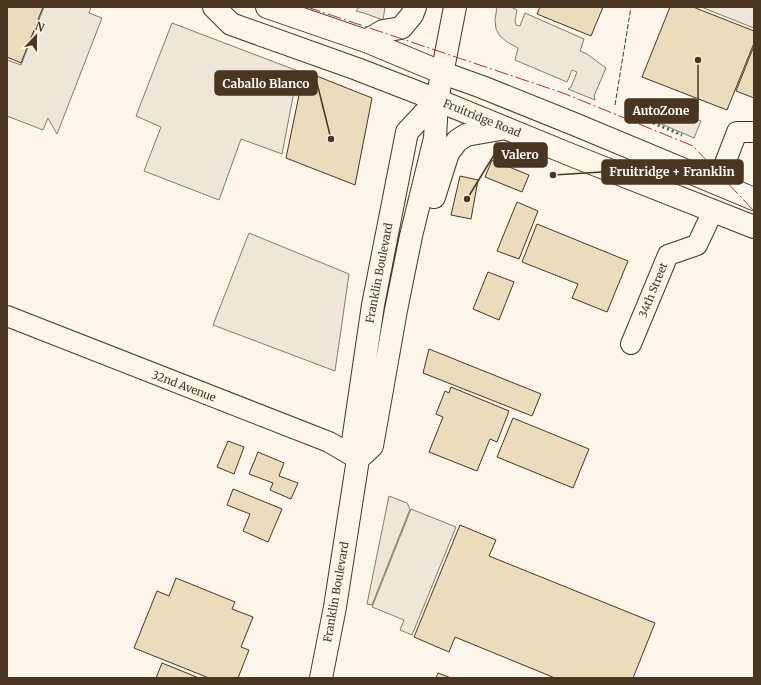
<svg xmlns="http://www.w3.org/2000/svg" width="761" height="685" font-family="Merriweather,serif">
  <rect width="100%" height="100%" fill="#fbf6e9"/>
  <!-- green -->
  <path fill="#ede6d9" stroke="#887966" d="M 249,233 L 349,274 L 335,371 L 213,325 Z
    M 389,496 L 407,503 L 410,509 L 372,605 L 367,604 Z"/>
  <!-- parking -->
  <path fill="#ede7d9" stroke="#887966" d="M 44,7 L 91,7 L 89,13 L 102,18 L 57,134 L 48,118 L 43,130 L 7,116 L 7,60 L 21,65 Z
    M 359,7 L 385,7 L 383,20 L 364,13 L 356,11 Z
    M 497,7 L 511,7 L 517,10 L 515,21 L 516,25 L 520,26 L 525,13 L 584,39 L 580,51 L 587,54 L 606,68 L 594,96 L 595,100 L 568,89 L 571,87 L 577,72 L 572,70 L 567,82 L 515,60 L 518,48 L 507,42 L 500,36 L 496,29 L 495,20 Z
    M 701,7 L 754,7 L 754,28 Z
    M 172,23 L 298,71 L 282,154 L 241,139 L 219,200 L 144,171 L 161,127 L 136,116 Z
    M 651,100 L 701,121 L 694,138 L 643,116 Z
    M 411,509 L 456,527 L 412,635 L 400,630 L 404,620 L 372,607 Z"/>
  <!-- building -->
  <path fill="#ecdcbc" stroke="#4a3520" d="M 7,7 L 43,7 L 21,63 L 7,57 Z
    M 540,7 L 603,7 L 591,36 L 537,14 Z
    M 670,7 L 693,7 L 754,31 L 754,43 L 727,110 L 642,77 Z
    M 754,46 L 754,98 L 736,91 Z
    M 304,71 L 372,98 L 355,185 L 286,158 Z
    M 492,160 L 529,175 L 522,192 L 485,177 Z
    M 460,176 L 478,180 L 471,219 L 451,215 Z
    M 517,202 L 538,211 L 519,259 L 497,251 Z
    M 537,224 L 628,261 L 607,312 L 572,298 L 578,284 L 522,262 Z
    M 488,272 L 514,282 L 499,320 L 473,309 Z
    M 429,349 L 541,394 L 532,416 L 423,373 Z
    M 451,387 L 509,411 L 497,442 L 490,439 L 477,471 L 429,452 L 443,417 L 436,414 L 445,391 L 449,393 Z
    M 513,418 L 589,449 L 573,488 L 497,457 Z
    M 228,441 L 244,447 L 234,474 L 217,467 Z
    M 258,452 L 284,463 L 279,476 L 298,483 L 291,499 L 270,490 L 273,483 L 249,474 Z
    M 233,489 L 282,509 L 268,542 L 243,531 L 250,514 L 227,505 Z
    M 460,525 L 496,540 L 489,556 L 655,623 L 633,678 L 555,678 L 455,637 L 449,652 L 414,637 Z
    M 176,578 L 235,602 L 232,609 L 253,617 L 241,647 L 249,650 L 238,678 L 209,678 L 134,648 L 157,591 L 169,596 Z
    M 162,663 L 199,678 L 156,678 Z
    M 438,673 L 451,678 L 436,678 Z"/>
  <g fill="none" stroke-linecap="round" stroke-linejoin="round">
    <!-- minor casing -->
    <g stroke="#4a3520" stroke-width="22">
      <path id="minor" d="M 717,184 L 737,132 L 754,132
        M 7,316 L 329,442 L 358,459
        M 631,344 L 668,255 L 697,245 L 713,211"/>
    </g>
    <!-- major casing -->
    <g stroke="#4a3520" stroke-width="24">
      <path id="major" d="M 214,7 L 231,24 L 357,69 L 437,100 L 576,157 L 754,227
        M 267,7 L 366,41 L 443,73 L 482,87 L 574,124 L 754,199
        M 366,41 L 383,31 L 401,28 L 412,15 L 415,7
        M 434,197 L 448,153 L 457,141 L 466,135 L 506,128
        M 358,459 L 372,446 L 396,310 L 411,236 L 435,138 L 437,100 L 455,7
        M 321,678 L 335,607 L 358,459 L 353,441 L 373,305 L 407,132 L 437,100"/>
    </g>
    <!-- minor -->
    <use href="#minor" stroke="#fbf6e9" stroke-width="20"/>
    <!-- major -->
    <use href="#major" stroke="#fbf6e9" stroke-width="22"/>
    <!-- hedge -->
    <path stroke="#436837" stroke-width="3" stroke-dasharray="2 3" stroke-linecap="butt" d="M 644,119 L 682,135"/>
    <!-- fence -->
    <path stroke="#4a3520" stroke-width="1" stroke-dasharray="5 2" stroke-linecap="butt" d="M 615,105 L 631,7"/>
    <!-- power -->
    <path stroke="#c62828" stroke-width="1" stroke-dasharray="14 3 2 3" stroke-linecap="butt" d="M 307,7 L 563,93 L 693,146 L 754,211"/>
  </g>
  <g text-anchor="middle" stroke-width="3" stroke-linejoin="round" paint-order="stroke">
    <!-- street labels -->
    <g font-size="11" fill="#4a3520" stroke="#fbf6e9">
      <text transform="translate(482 118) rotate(22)" y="4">Fruitridge Road</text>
      <text transform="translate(379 273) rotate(-79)" y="4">Franklin Boulevard</text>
      <text transform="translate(653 290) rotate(-68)" y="4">34th Street</text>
      <text transform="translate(184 386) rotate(21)" y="4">32nd Avenue</text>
      <text transform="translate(336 592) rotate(-80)" y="4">Franklin Boulevard</text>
    </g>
  </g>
  <!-- callouts -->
  <path fill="none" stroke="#4a3520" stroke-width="1.5" d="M331 139L317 83M698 60L698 111M467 199L494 155M553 175L602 172"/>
  <g fill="#4a3520" stroke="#fbf6e9" stroke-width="1.5">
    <circle cx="331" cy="139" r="4"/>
    <circle cx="698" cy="60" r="4"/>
    <circle cx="467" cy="199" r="4"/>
    <circle cx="553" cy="175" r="4"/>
  </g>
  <g fill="#4a3520" stroke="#4a3520" stroke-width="1.5">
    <rect x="215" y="71" width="102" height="24" rx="4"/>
    <rect x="625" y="99" width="73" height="24" rx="4"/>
    <rect x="494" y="143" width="53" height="24" rx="4"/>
    <rect x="602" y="160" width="141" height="24" rx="4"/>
  </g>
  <g font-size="12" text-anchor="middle" font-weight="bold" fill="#fff">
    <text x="266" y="88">Caballo Blanco</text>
    <text x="661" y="115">AutoZone</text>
    <text x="520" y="159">Valero</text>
    <text x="672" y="176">Fruitridge + Franklin</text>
  </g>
  <!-- border -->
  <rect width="761" height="685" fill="none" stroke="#4a3520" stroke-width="16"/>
  <!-- north arrow -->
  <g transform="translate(36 36) rotate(22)" stroke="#fbf6e9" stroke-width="3" paint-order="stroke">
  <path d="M0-3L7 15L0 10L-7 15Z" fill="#4a3520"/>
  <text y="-6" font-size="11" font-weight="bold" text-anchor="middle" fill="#4a3520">N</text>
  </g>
</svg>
